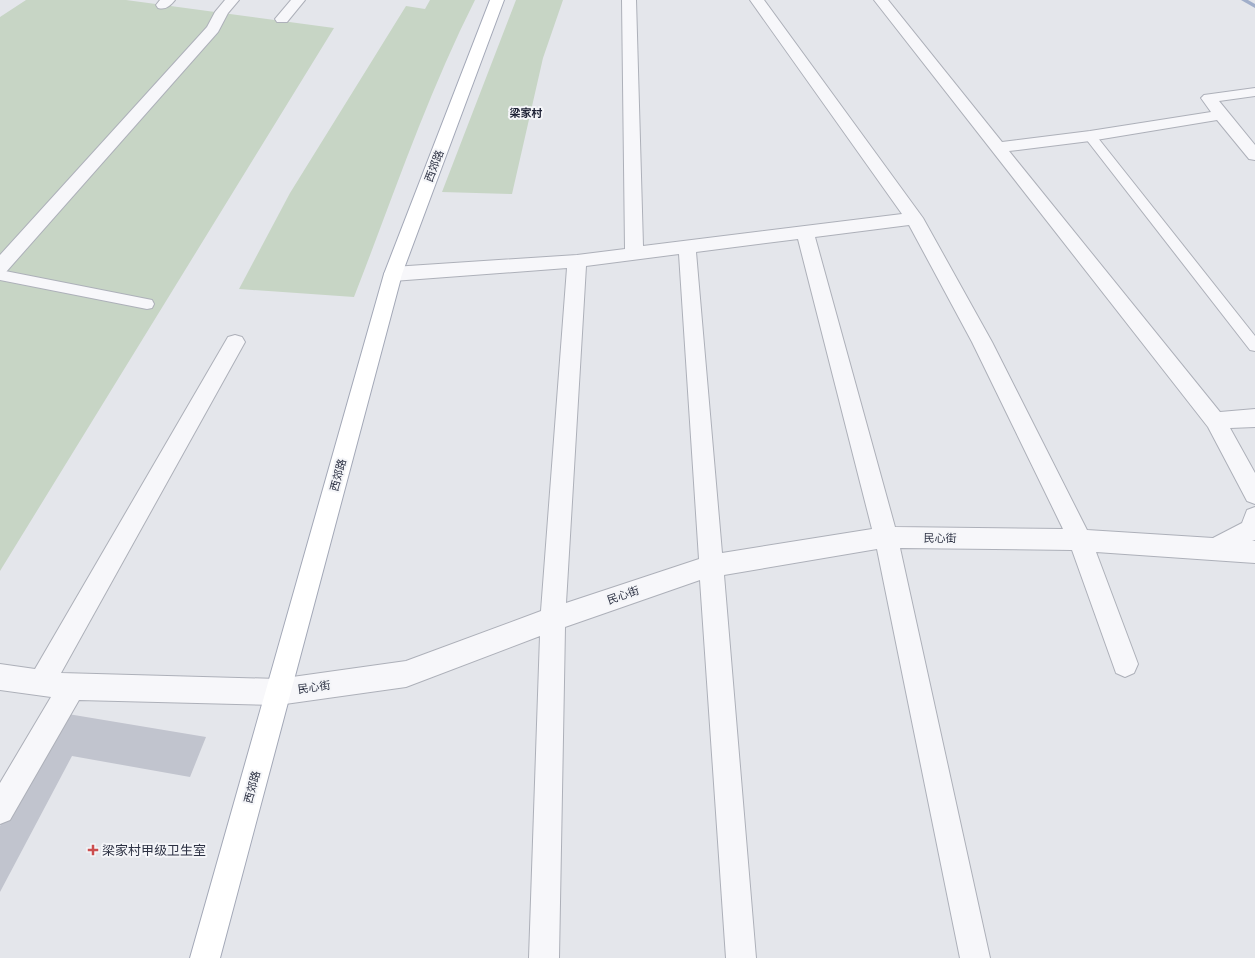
<svg xmlns="http://www.w3.org/2000/svg" width="1255" height="958" font-family="Barlow,'Noto Sans SC',sans-serif">
  <rect width="100%" height="100%" fill="#e4e6eb"/>
  <!-- green -->
  <path fill="#c7d5c5" d="M 26,0 L 126,0 L 334,28 L 0,571 L 0,17 Z
    M 430,0 L 475,0 C 427,95 393,197 354,297 L 239,289 L 290,193 L 406,6 L 425,9 Z
    M 516,0 L 563,0 L 543,58 L 512,194 L 442,192 Z"/>
  <g fill="none" stroke-linecap="round" stroke-linejoin="round">
    <!-- stream -->
    <path fill="#a0aeca" fill-rule="evenodd" d="M 1241,0 L 1248,0 L 1255,4 L 1255,8 Z"/>
  </g>
  <!-- building -->
  <path fill="#c1c4ce" d="M 62,713 L 206,737 L 190,777 L 72,756 L 0,892 L 0,826 Z"/>
  <g fill="none" stroke-linecap="round" stroke-linejoin="round">
    <!-- lane casing -->
    <g stroke="#adb0b9" stroke-width="2">
      <path id="lane" d="M 1090,132 L 1094,133 L 1255,336 L 1255,351 L 1250,350 L 1086,139 L 1084,136 L 1086,133 Z
        M 0,270 L 147,299 L 152,300 L 154,304 L 152,308 L 147,309 L 0,280 Z"/>
    </g>
    <!-- street casing -->
    <g stroke="#adb0b9" stroke-width="2">
      <path id="street" d="M 160,0 L 175,0 C 170,6 166,10 158,8 L 156,5 Z
        M 225,0 L 239,0 L 228,13 L 218,32 L 6,272 L 0,273 L 0,255 L 207,27 L 215,12 Z
        M 291,0 L 305,0 L 287,22 L 277,22 L 275,19 Z
        M 622,0 L 636,0 L 643,246 L 902,214 L 750,0 L 764,0 L 923,218 L 992,342 L 1087,530 L 1213,538 L 1242,523 L 1247,510 L 1255,507 L 1255,540 L 1252,541 L 1255,541 L 1255,563 L 1096,552 L 1138,664 L 1134,673 L 1125,677 L 1116,673 L 1072,550 L 900,548 L 990,958 L 960,958 L 877,549 L 724,575 L 756,958 L 726,958 L 700,580 L 565,627 L 559,958 L 529,958 L 540,636 L 406,687 L 278,705 L 79,700 L 10,820 L 0,824 L 0,783 L 51,697 L 0,690 L 0,664 L 35,669 L 228,337 L 235,335 L 242,337 L 245,342 L 61,673 L 278,679 L 406,661 L 541,611 L 567,268 L 393,281 L 387,279 L 384,274 L 387,269 L 393,267 L 577,255 L 625,249 ZM 909,225 L 972,342 L 1063,529 L 895,527 L 815,237 ZM 798,239 L 872,529 L 722,553 L 696,252 ZM 679,254 L 699,559 L 566,603 L 586,266 Z
        M 874,0 L 888,0 L 1002,142 L 1090,131 L 1211,112 L 1201,98 L 1204,95 L 1255,88 L 1255,96 L 1219,101 L 1255,145 L 1255,160 L 1249,159 L 1217,120 L 1090,141 L 1009,151 L 1220,412 L 1255,409 L 1255,427 L 1230,428 L 1255,473 L 1255,504 L 1247,501 L 1208,427 Z"/>
    </g>
    <!-- primary casing -->
    <g stroke="#a3a8b7" stroke-width="2">
      <path id="primary" d="M 490,0 L 504,0 L 402,274 L 220,958 L 190,958 L 384,274 Z"/>
    </g>
    <!-- lane -->
    <use href="#lane" fill="#f7f7fa" fill-rule="evenodd"/>
    <!-- street -->
    <use href="#street" fill="#f7f7fa" fill-rule="evenodd"/>
    <!-- primary -->
    <use href="#primary" fill="#fff" fill-rule="evenodd"/>
  </g>
  <!-- markers -->
  <path fill="#cc4d4e" stroke="#f4f5f8" stroke-width="1.5" d="M91 844h4v4h4v4h-4v4h-4v-4h-4v-4h4z"/>
  <g text-anchor="middle" stroke-width="4" stroke-linejoin="round" paint-order="stroke">
    <!-- far-quarter labels -->
    <g font-size="11" font-weight="bold" fill="#1e2235" stroke="#f4f5f8">
      <text x="526" y="117">梁家村</text>
    </g>
    <!-- street labels -->
    <g font-size="11" fill="#2c3143" stroke="#f4f5f8">
      <text transform="translate(434 166) rotate(-69)" y="4">西郊路</text>
      <text transform="translate(338 475) rotate(-75)" y="4">西郊路</text>
      <text transform="translate(940 538) rotate(1)" y="4">民心街</text>
      <text transform="translate(623 595) rotate(-19)" y="4">民心街</text>
      <text transform="translate(314 687) rotate(-8)" y="4">民心街</text>
      <text transform="translate(252 787) rotate(-75)" y="4">西郊路</text>
    </g>
    <!-- near-poi labels -->
    <g font-size="13" fill="#2c3143" stroke="#f4f5f8" text-anchor="start">
      <text x="102" y="855">梁家村甲级卫生室</text>
    </g>
  </g>
</svg>
